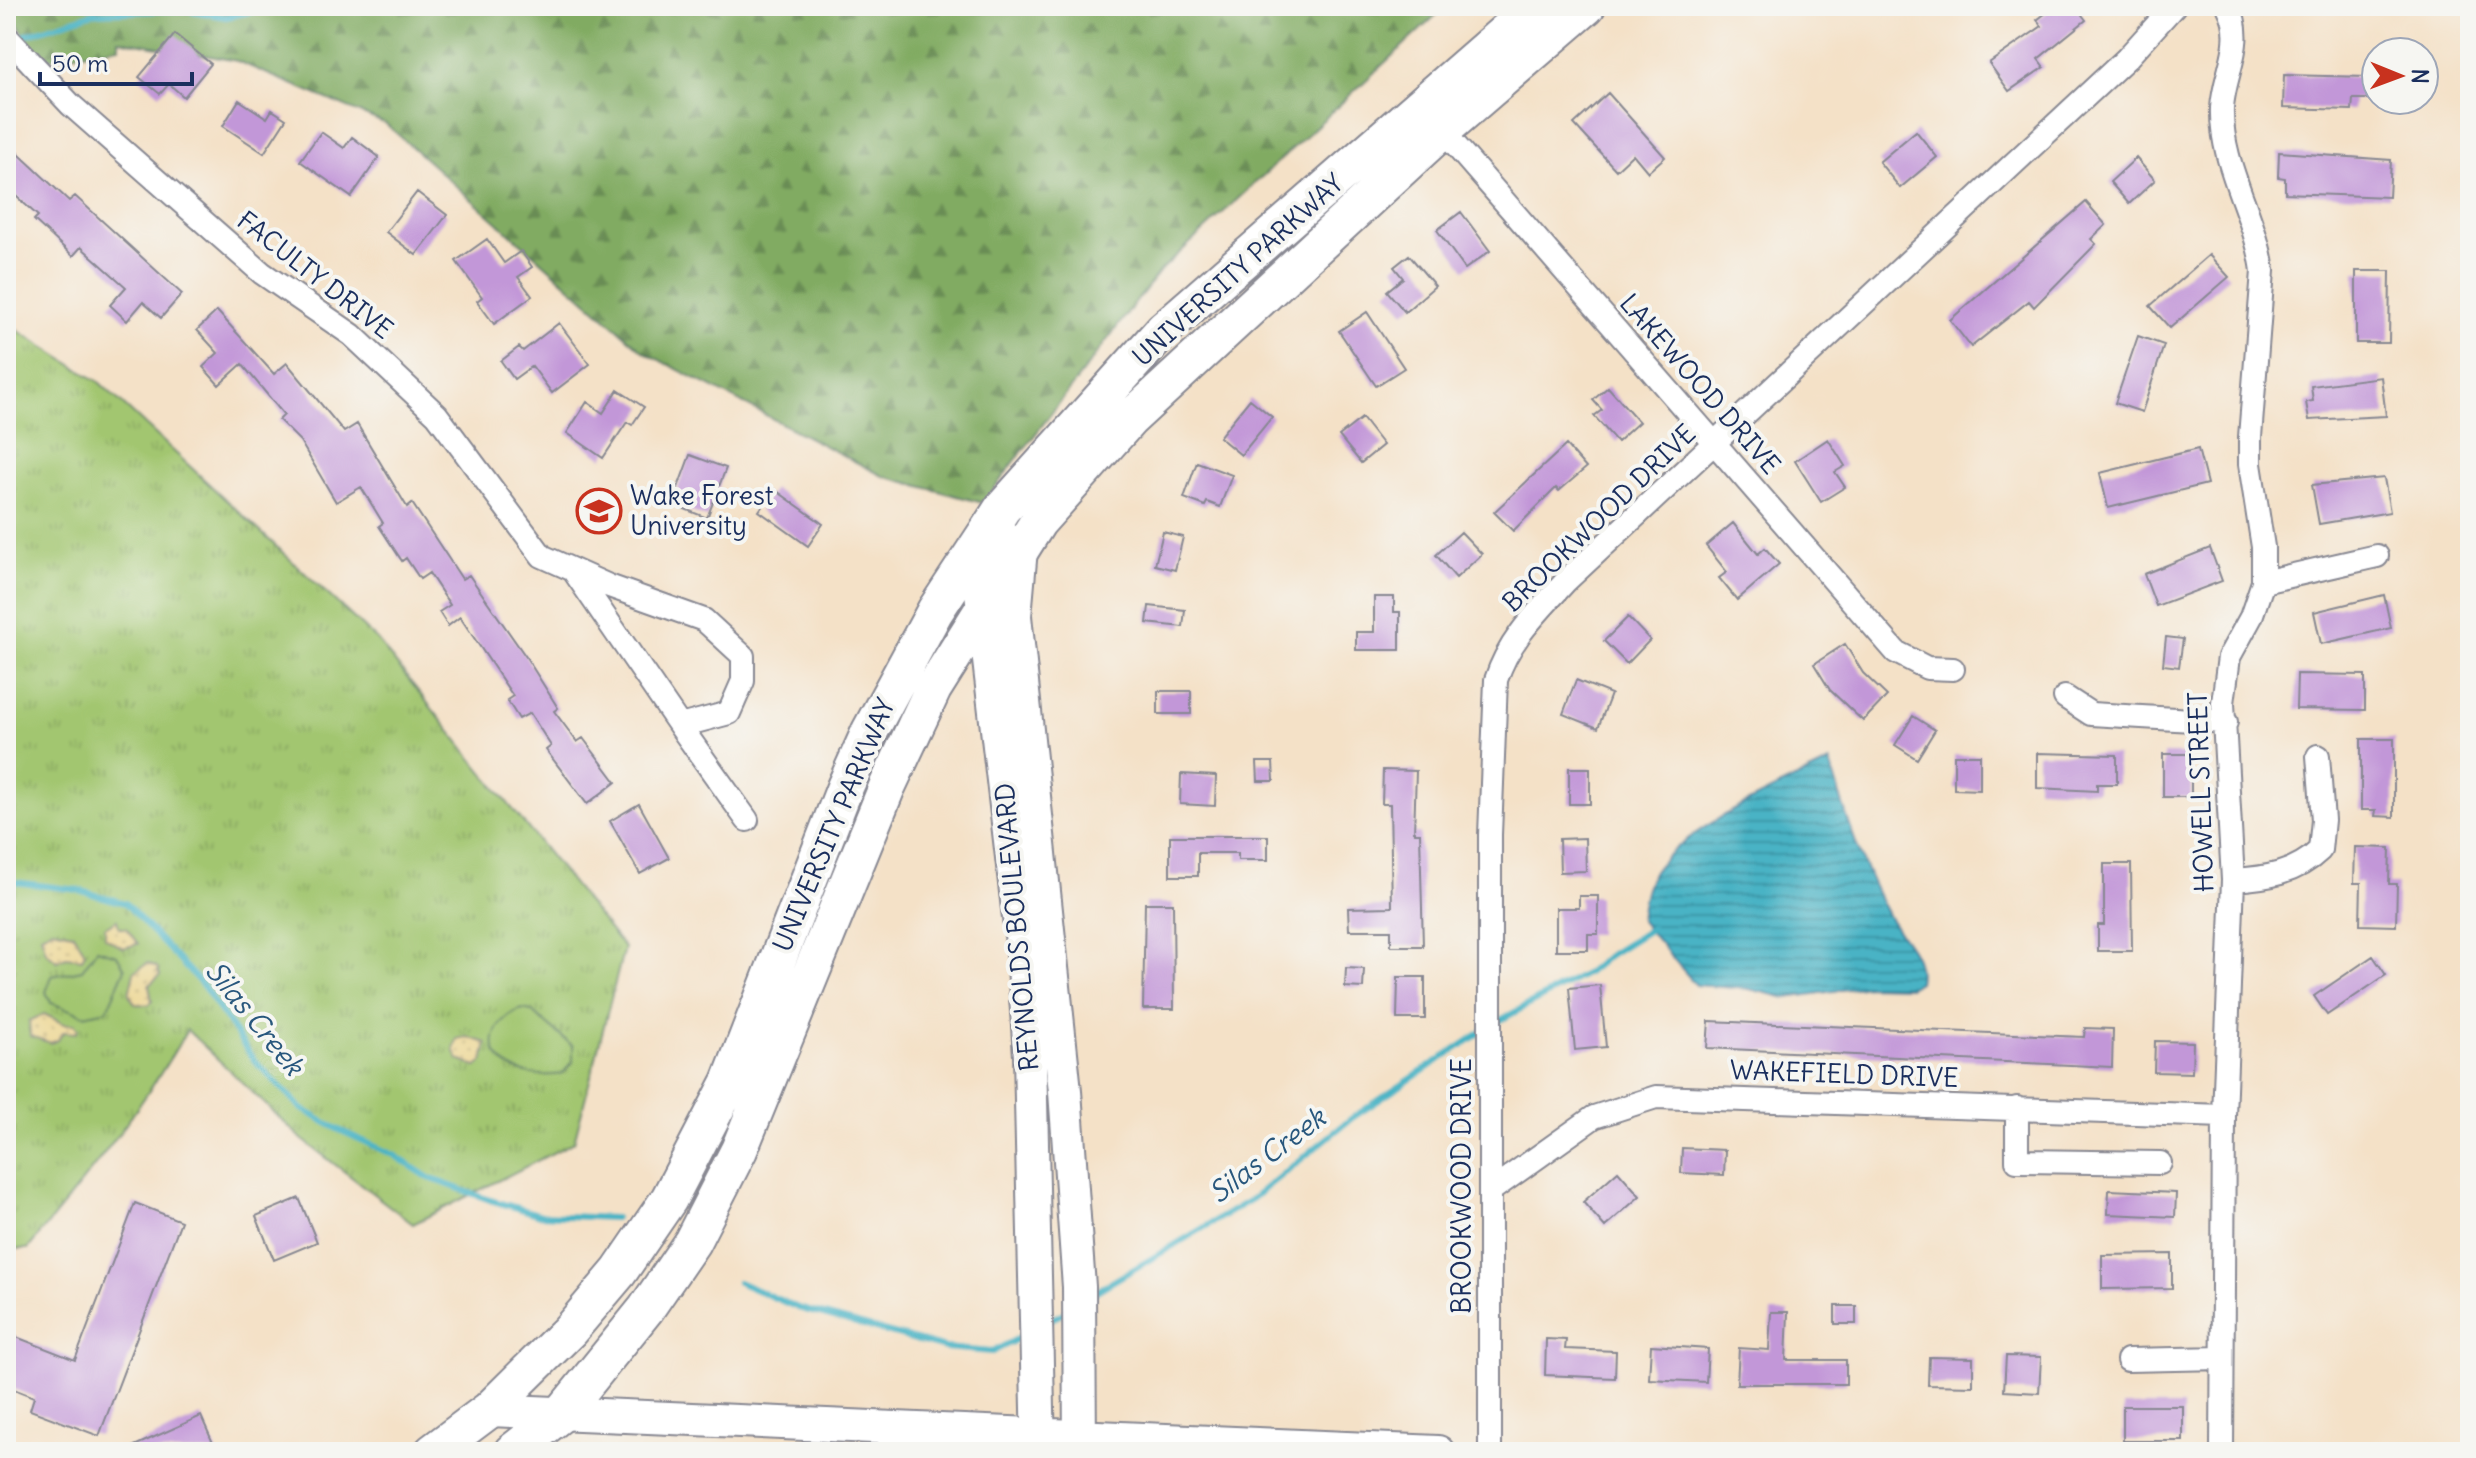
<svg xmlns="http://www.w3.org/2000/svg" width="2476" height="1458" font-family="Delius,sans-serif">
  <defs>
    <pattern id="grass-tufts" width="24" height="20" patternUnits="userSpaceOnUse" patternTransform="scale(2)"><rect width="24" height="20" fill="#a2c670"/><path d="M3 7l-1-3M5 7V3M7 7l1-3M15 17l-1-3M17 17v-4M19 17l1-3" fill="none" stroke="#8baa63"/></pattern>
    <pattern id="forest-firs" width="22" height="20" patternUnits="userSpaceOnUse" patternTransform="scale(2)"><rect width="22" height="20" fill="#81ab62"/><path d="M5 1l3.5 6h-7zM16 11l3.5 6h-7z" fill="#698c54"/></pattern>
    <pattern id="sand-dots" width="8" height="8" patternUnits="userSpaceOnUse" patternTransform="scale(2)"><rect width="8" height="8" fill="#eeda9e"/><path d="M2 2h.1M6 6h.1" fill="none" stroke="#ccbb8a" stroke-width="1.8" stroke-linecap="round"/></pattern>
    <pattern id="water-rules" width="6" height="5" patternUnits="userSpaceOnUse" patternTransform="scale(2)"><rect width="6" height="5" fill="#48b3c5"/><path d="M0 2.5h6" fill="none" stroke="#3b92a3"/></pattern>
  </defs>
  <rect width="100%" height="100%" fill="#f6f6f2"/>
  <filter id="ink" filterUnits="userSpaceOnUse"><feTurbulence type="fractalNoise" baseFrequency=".0125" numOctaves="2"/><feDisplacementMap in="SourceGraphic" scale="16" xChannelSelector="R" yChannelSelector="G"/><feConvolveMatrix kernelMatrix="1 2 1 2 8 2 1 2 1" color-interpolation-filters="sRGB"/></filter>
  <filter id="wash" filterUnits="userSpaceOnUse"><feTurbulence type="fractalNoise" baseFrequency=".006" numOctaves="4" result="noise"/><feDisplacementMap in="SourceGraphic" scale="32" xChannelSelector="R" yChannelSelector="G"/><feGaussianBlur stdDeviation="1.8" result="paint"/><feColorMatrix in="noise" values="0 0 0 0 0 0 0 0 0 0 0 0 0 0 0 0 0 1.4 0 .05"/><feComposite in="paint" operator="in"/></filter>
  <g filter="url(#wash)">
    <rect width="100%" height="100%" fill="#f4e1c7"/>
    <!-- grass -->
    <path fill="url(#grass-tufts)" stroke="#5e7a67" stroke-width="2" d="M 6,323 L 99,382 L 377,640 L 624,948 L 574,1142 L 413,1224 L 303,1140 L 187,1030 C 142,1109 85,1179 28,1249 L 6,1249 Z"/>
    <!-- forest -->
    <path fill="url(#forest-firs)" stroke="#4e6d60" stroke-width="2" d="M 6,6 L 1446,6 L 1159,272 L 983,503 L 883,476 L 644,352 L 386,124 L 237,61 L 119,40 L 119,47 L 41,60 Z"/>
    <!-- sand -->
    <path fill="url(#sand-dots)" stroke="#84847e" stroke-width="2" d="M 117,920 L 119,928 L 126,928 L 138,944 L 123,948 L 105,937 L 105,927 Z
      M 53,929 L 73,933 L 85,952 L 82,959 L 66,957 L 57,961 L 46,952 L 41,935 Z
      M 148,963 L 157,967 L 160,975 L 149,985 L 152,1001 L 149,1005 L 135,1004 L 129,994 L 134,972 Z
      M 44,1014 L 64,1024 L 74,1024 L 78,1029 L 76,1033 L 63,1032 L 58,1040 L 51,1043 L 30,1036 L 29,1021 Z
      M 467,1037 L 487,1043 L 483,1062 L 476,1067 L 459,1060 L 454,1050 L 457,1039 Z"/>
    <!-- pitch -->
    <path fill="#a2c670" stroke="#5e7a67" stroke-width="2" d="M 97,949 L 117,955 L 125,969 L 107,1010 L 84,1015 L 51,1003 L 46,992 L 52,976 L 82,970 Z
      M 523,1009 L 531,1011 L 573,1046 L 573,1062 L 562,1074 C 544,1077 515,1075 502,1061 C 482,1041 501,1014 523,1009 Z"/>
    <!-- water -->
    <path fill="url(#water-rules)" stroke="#327192" stroke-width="2" d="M 1830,762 C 1846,817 1862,867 1889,917 C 1902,940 1923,954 1918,982 L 1909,987 L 1868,986 L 1787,998 L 1749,989 L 1696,985 L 1640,920 C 1642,904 1644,888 1653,873 C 1682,828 1782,786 1830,762 Z"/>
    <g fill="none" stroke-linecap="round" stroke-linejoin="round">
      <!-- stream -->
      <path stroke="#48b3c5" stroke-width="6" d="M 17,38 L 94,13 L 187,10 L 226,17 L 263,9 L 311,6
        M 6,881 L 78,890 L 125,903 L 204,987 L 254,1060 L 302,1109 L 337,1129 L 394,1155 L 429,1178 L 490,1200 L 541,1215 L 615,1218
        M 1495,1023 L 1587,973 L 1606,957 L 1652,928
        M 738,1282 L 798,1308 L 945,1348 L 992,1352 L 1027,1334
        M 1090,1295 L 1252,1199 L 1352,1118 L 1486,1029
        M 1047,1321 L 1068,1311"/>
    </g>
    <g id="blocks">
      <!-- building -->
      <path fill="#c297d8" d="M 2055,6 L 2075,6 L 2086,20 L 2038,59 L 2044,67 L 2009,91 L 1989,63 L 2042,26 L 2037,20 Z
        M 175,34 L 211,64 L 184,97 L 169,84 L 160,94 L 139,77 Z
        M 2284,75 L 2368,77 L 2367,99 L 2353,99 L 2352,110 L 2283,108 Z
        M 1608,93 L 1665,157 L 1648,172 L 1633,154 L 1616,170 L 1574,124 Z
        M 239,100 L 267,118 L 272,110 L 286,119 L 264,153 L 223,126 Z
        M 1916,131 L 1937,157 L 1900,188 L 1879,162 Z
        M 321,132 L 344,148 L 352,137 L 379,157 L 351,197 L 300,161 Z
        M 6,142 L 69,201 L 75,196 L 182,294 L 161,318 L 143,302 L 127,321 L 110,305 L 126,287 L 81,247 L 73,256 L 34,220 L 38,216 L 6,187 Z
        M 2279,152 L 2391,160 L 2389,197 L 2285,193 L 2285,178 L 2278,177 Z
        M 2136,158 L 2155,180 L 2129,204 L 2110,182 Z
        M 417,192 L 447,215 L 416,255 L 386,232 Z
        M 2086,202 L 2106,225 L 2091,239 L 2096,244 L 2034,307 L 2029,301 L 1971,347 L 1950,320 Z
        M 1461,212 L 1490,251 L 1465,269 L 1437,230 Z
        M 487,239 L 504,263 L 521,251 L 532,267 L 518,277 L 532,296 L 494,324 L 477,301 L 482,297 L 456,261 Z
        M 1409,255 L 1435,286 L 1405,312 L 1387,291 L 1403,278 L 1394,267 Z
        M 2209,255 L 2229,277 L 2170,328 L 2150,306 Z
        M 2356,271 L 2390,271 L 2389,343 L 2356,343 Z
        M 217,311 L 274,374 L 287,363 L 344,432 L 357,424 L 407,507 L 412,503 L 462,579 L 469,575 L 526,657 L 558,708 L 554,711 L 577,742 L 583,738 L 616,782 L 587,804 L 546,750 L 551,746 L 530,713 L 519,719 L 507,700 L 513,696 L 460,617 L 448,626 L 439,612 L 450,605 L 429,573 L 420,579 L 406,558 L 402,561 L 379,526 L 383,523 L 361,487 L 336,502 L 300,441 L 279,420 L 284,415 L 242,364 L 219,385 L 203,367 L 218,353 L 197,330 Z
        M 1367,312 L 1404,368 L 1376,386 L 1339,331 Z
        M 559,323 L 590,364 L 552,393 L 532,366 L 514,379 L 501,361 L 519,347 L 523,351 Z
        M 2138,336 L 2164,345 L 2142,412 L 2115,403 Z
        M 2381,377 L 2386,416 L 2309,420 L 2306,402 L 2313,401 L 2311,386 Z
        M 1608,387 L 1639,422 L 1617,442 L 1594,416 L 1602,410 L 1593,400 Z
        M 618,390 L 644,407 L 632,425 L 627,422 L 603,458 L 567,433 L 587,402 L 603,413 Z
        M 1250,399 L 1272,417 L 1241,455 L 1219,437 Z
        M 1362,418 L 1383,445 L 1361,463 L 1339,436 Z
        M 1828,439 L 1845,466 L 1835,472 L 1845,487 L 1821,502 L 1795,461 Z
        M 1566,445 L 1586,468 L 1559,491 L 1556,488 L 1513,531 L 1494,512 Z
        M 2198,449 L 2207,484 L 2108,508 L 2100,473 Z
        M 690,455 L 726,468 L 707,518 L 672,504 Z
        M 1197,462 L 1232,475 L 1220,507 L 1207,502 L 1205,506 L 1184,498 Z
        M 2384,478 L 2390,512 L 2319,524 L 2312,485 Z
        M 774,489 L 823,524 L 808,546 L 759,511 Z
        M 1733,523 L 1758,554 L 1765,548 L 1779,564 L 1737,600 L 1719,578 L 1727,572 L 1706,546 Z
        M 1163,532 L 1183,537 L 1175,570 L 1155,565 Z
        M 1461,532 L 1482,554 L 1456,578 L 1436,555 Z
        M 2210,548 L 2222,581 L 2156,606 L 2144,574 Z
        M 2384,595 L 2391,628 L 2321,644 L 2314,612 Z
        M 1374,597 L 1394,597 L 1394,612 L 1400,612 L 1400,650 L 1356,650 L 1356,632 L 1374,632 Z
        M 1149,606 L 1185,610 L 1183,627 L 1147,623 Z
        M 1628,617 L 1650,640 L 1627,664 L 1604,641 Z
        M 2166,637 L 2183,639 L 2179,667 L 2163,665 Z
        M 1845,644 L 1863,673 L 1887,696 L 1863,721 L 1830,690 L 1814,664 Z
        M 2297,674 L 2365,675 L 2365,710 L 2296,709 Z
        M 1576,680 L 1611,694 L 1598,728 L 1563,714 Z
        M 1158,691 L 1191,691 L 1191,714 L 1158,714 Z
        M 1913,716 L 1935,730 L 1917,759 L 1895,745 Z
        M 2361,739 L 2394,739 L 2394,817 L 2375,816 L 2376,810 L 2361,810 Z
        M 2037,753 L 2117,755 L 2117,784 L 2097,784 L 2097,791 L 2037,788 Z
        M 2163,754 L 2191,754 L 2191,797 L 2163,797 Z
        M 1954,755 L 1980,755 L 1980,790 L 1954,789 Z
        M 1257,762 L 1273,762 L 1274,781 L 1258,781 Z
        M 1569,768 L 1590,768 L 1590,804 L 1569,804 Z
        M 1383,770 L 1416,771 L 1414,833 L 1420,833 L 1423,946 L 1391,946 L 1391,930 L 1349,930 L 1348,908 L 1392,907 L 1390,804 L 1382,804 Z
        M 1181,774 L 1216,776 L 1215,806 L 1180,804 Z
        M 639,804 L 669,858 L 640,874 L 610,821 Z
        M 1170,836 L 1268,836 L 1268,860 L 1238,860 L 1238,853 L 1198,853 L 1198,876 L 1170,876 Z
        M 1585,838 L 1586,871 L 1560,872 L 1559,839 Z
        M 2355,847 L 2390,848 L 2389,884 L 2397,884 L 2396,926 L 2360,925 L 2361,883 L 2354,883 Z
        M 2104,864 L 2131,864 L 2132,951 L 2098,951 L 2098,925 L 2104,925 Z
        M 1579,896 L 1598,896 L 1598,934 L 1588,934 L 1588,950 L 1556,950 L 1556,908 L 1579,908 Z
        M 1145,903 L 1173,903 L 1174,1009 L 1143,1009 Z
        M 2373,956 L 2386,975 L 2327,1015 L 2314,996 Z
        M 1346,968 L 1364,969 L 1363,988 L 1345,987 Z
        M 1398,977 L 1425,977 L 1425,1019 L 1397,1019 Z
        M 1600,985 L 1606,1047 L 1575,1050 L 1569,988 Z
        M 1709,1021 L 2084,1037 L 2085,1028 L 2113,1029 L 2112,1067 L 1707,1048 Z
        M 2155,1041 L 2193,1042 L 2192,1073 L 2154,1072 Z
        M 1682,1148 L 1725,1150 L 1724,1175 L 1681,1173 Z
        M 1618,1171 L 1640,1196 L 1605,1227 L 1583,1202 Z
        M 2109,1190 L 2176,1193 L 2175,1217 L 2108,1214 Z
        M 299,1198 L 317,1242 L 274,1260 L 256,1216 Z
        M 135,1203 L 181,1221 L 99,1436 L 30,1410 L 34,1397 L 6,1386 L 6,1333 L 75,1360 Z
        M 2172,1254 L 2172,1288 L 2102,1289 L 2102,1255 Z
        M 1835,1306 L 1856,1306 L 1856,1324 L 1835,1324 Z
        M 1771,1312 L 1788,1312 L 1786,1360 L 1846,1360 L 1846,1384 L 1737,1384 L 1739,1348 L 1769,1350 Z
        M 1546,1339 L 1566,1340 L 1565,1349 L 1616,1351 L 1615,1378 L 1545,1375 Z
        M 1651,1345 L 1708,1349 L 1706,1382 L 1649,1379 Z
        M 2006,1356 L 2041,1357 L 2039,1393 L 2004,1391 Z
        M 1929,1357 L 1973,1358 L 1973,1386 L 1928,1385 Z
        M 2123,1406 L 2183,1406 L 2183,1441 L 2123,1441 Z
        M 201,1416 L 217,1452 L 121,1452 Z"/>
    </g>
  </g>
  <g filter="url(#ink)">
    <use href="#blocks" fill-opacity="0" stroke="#888892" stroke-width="2"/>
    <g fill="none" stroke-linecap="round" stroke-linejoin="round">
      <!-- minor casing -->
      <g stroke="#888892" stroke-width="26">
        <path id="minor" d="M 6,36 L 71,105 L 262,273 L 352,335 L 437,415 L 542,556 L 609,586 L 704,620 L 743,656 L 743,681 L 729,713 L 680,726 L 573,570
          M 1436,123 L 1896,652 L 1927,668 L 1953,669
          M 2263,582 L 2377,556
          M 2065,697 L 2091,714 L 2226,722
          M 680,726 L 747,820
          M 2233,880 C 2266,878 2295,874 2320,850 L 2323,820 L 2318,756
          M 2017,1108 L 2017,1161 L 2160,1163
          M 1490,1191 L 1594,1117 L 1656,1097 L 2224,1116
          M 2128,1360 L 2222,1358
          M 1490,1452 L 1490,835 L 1496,680 C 1509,639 1538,612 1566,581 L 2127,58 L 2174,6
          M 2222,1452 L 2224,1116 L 2233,880 L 2223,703 L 2229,657 L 2251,617 L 2263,582 L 2263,547 L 2250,464 L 2250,437 L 2263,271 C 2256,216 2220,165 2222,108 C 2224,72 2247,41 2228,6"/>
      </g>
      <!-- secondary casing -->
      <g stroke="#888892" stroke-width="36">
        <path id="secondary" d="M 1004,537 L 985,566 L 980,583 L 1023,952 L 1030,1056 L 1039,1452
          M 1021,549 L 1015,616 L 1065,1091 L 1079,1287 L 1080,1452
          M 489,1410 L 1438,1452"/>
      </g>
      <!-- primary casing -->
      <g stroke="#888892" stroke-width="40">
        <path id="primary" d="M 433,1452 L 489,1410 L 569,1331 L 619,1272 L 669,1199 L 730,1082 L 845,787 L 870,731 L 935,611 L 1002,509 L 1164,329 L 1535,6
          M 512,1452 L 562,1413 L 646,1309 L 692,1242 L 739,1150 L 887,787 L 933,689 L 1038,522 L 1130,419 L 1443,130 L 1587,6"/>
      </g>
      <!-- minor -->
      <use href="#minor" stroke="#fff" stroke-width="22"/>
      <!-- secondary -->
      <use href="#secondary" stroke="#fff" stroke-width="32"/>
      <!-- primary -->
      <use href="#primary" stroke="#fff" stroke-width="36"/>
    </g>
  </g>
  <!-- icons -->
  <defs>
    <g id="university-ring" transform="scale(2.3)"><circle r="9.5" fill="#f6f6f2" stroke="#c8321e" stroke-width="1.5"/><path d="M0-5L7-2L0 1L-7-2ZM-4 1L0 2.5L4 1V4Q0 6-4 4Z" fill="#c8321e"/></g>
  </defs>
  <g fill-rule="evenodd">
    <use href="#university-ring" x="599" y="511"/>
  </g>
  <g text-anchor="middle" stroke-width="8" stroke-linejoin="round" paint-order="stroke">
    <!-- street labels -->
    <g font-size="26" fill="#1b2f5e" stroke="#f6f6f2">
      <text transform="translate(1238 270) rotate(-42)" y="9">UNIVERSITY PARKWAY</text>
      <text transform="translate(315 275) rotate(38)" y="9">FACULTY DRIVE</text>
      <text transform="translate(1700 384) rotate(49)" y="9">LAKEWOOD DRIVE</text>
      <text transform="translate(1599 518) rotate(-44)" y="9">BROOKWOOD DRIVE</text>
      <text transform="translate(2201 792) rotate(-92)" y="9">HOWELL STREET</text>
      <text transform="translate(834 825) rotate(-67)" y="9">UNIVERSITY PARKWAY</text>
      <text transform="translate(1017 927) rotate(-95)" y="9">REYNOLDS BOULEVARD</text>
      <text transform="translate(1844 1074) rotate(2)" y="9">WAKEFIELD DRIVE</text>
      <text transform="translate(1462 1186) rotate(-90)" y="9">BROOKWOOD DRIVE</text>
    </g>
    <!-- poi labels -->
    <g font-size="26" fill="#1b2f5e" stroke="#f6f6f2" text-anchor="start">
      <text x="630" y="505">Wake Forest<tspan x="630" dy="30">University</tspan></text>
    </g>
    <!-- water labels -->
    <g font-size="28" font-style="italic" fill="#28577d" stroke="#f6f6f2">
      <text transform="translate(255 1018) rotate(51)" y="10">Silas Creek</text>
      <text transform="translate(1267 1155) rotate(-37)" y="10">Silas Creek</text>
    </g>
  </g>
  <!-- margin -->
  <rect width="2476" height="1458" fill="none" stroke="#f6f6f2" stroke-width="32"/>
  <!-- north arrow -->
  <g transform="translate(2400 76) rotate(91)"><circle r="38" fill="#f6f6f2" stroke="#9ea6b7" stroke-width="2"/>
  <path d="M0-6L14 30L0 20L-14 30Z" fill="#c8321e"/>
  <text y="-12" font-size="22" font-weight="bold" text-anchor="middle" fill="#1b2f5e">N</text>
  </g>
  <!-- scale -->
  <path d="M40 72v12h152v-12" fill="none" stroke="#1b2f5e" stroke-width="4"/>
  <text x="52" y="72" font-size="24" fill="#1b2f5e" stroke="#f6f6f2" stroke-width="6" paint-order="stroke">50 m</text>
</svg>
